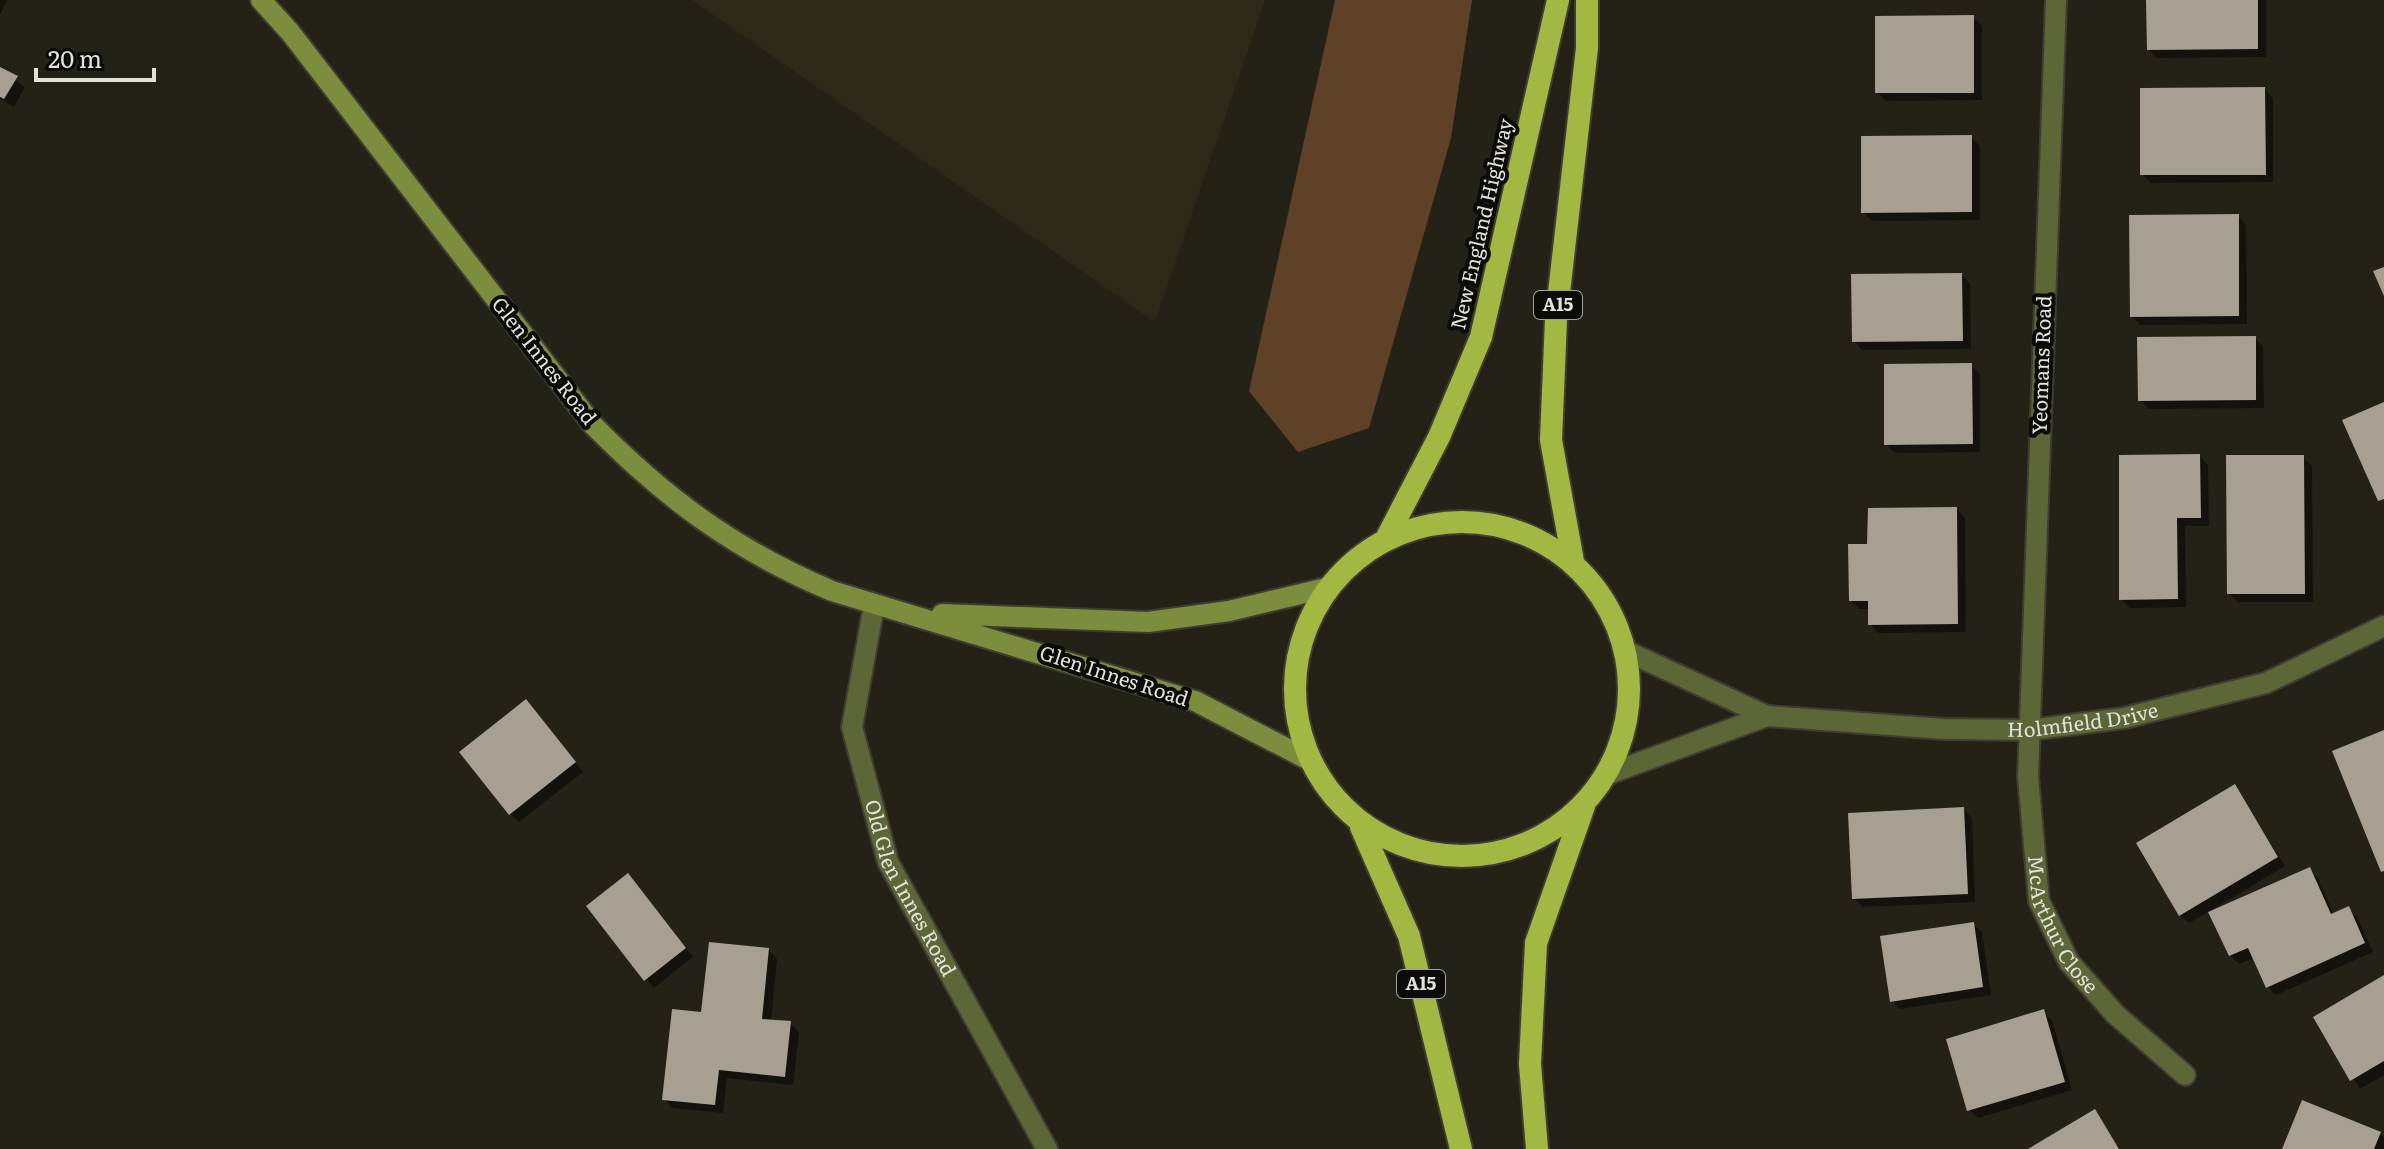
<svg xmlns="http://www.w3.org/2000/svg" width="2384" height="1149" font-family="Literata,serif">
  <rect width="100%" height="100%" fill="#242217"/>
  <!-- built -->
  <path fill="#2c2918" d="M 692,0 L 1265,0 L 1155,322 Z"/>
  <!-- green -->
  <path fill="#5f4127" d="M 1335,0 L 1472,0 L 1451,138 L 1369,428 L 1298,452 L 1249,391 Z"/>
  <!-- shadow -->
  <path fill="#0007" d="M 0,0 L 7,0 L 0,15 Z
    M 2148,0 L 2266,0 L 2266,57 L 2157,58 L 2149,49 Z
    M 1973,17 L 1982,26 L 1982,100 L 1886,101 L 1877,93 Z
    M 0,69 L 25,87 L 14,107 L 0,99 Z
    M 2264,89 L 2273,98 L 2273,182 L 2151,183 L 2142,174 Z
    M 1971,137 L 1980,146 L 1980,220 L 1872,221 L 1863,212 Z
    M 2238,216 L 2246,225 L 2247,324 L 2140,325 L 2132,316 Z
    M 1962,275 L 1970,284 L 1971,349 L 1862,350 L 1854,341 Z
    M 2255,338 L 2263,347 L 2264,408 L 2149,409 L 2140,400 Z
    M 1971,365 L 1980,374 L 1980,452 L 1895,453 L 1886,444 Z
    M 2200,456 L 2208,465 L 2209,526 L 2185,526 L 2186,607 L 2130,608 L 2121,599 Z
    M 2303,457 L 2312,466 L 2313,602 L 2238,602 L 2229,594 Z
    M 1957,509 L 1965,518 L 1966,632 L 1878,633 L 1870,624 L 1870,609 L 1859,609 L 1851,600 L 1869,546 Z
    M 534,710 L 583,772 L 519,822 L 510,814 Z
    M 2235,786 L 2285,866 L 2213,909 L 2214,912 L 2309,869 L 2318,878 L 2334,915 L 2348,909 L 2357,917 L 2373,952 L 2276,995 L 2268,987 L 2255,957 L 2239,964 L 2230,955 L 2210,911 L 2189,923 L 2180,915 Z
    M 1963,809 L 1972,818 L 1975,902 L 1863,907 L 1854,898 Z
    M 636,885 L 693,957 L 654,988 L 646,979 Z
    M 1973,924 L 1982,932 L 1991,995 L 1900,1009 L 1892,1001 Z
    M 769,950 L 777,959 L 771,1021 L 790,1023 L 799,1032 L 793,1085 L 727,1078 L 723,1113 L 673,1108 L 664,1099 Z
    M 2384,977 L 2384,1075 L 2360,1089 L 2316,1018 Z
    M 2043,1012 L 2052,1020 L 2072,1090 L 1978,1118 L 1969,1109 Z
    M 2095,1112 L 2120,1149 L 2032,1149 Z
    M 2380,1133 L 2384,1138 L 2384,1149 L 2284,1149 Z"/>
  <!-- building -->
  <path fill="#a69f92" d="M 2146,0 L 2258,0 L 2258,49 L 2147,50 Z
    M 1974,15 L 1974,93 L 1875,93 L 1875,16 Z
    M 0,67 L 18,76 L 4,99 L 0,97 Z
    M 2265,87 L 2266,175 L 2140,175 L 2140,88 Z
    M 1972,135 L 1972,212 L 1861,213 L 1861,136 Z
    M 2239,214 L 2239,316 L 2130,317 L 2129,215 Z
    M 2384,267 L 2384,296 L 2373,271 Z
    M 1962,273 L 1963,341 L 1852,342 L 1851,274 Z
    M 2256,336 L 2256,400 L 2138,401 L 2137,337 Z
    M 1972,363 L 1973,444 L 1884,445 L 1884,364 Z
    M 2384,402 L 2384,499 L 2378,501 L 2342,420 Z
    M 2200,454 L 2201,518 L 2177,518 L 2178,599 L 2119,600 L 2119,455 Z
    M 2226,455 L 2304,455 L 2305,594 L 2227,594 Z
    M 1957,507 L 1958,624 L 1868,625 L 1868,601 L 1849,601 L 1848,544 L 1867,544 L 1868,508 Z
    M 526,699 L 576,762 L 509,815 L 459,752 Z
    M 2384,730 L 2384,871 L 2381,872 L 2332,751 Z
    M 2235,784 L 2278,857 L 2179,916 L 2136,843 Z
    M 1964,807 L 1968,894 L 1852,899 L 1848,813 Z
    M 2310,867 L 2331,914 L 2349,906 L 2365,943 L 2266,988 L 2248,948 L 2229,956 L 2208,912 Z
    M 628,873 L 686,948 L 644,981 L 586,906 Z
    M 1974,922 L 1983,987 L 1890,1002 L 1880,936 Z
    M 709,942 L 769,948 L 762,1019 L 791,1021 L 785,1077 L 719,1070 L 715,1105 L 662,1100 L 672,1009 L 701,1012 Z
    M 2384,975 L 2384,1061 L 2350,1081 L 2313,1017 Z
    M 2044,1009 L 2065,1082 L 1967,1111 L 1946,1039 Z
    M 2302,1100 L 2381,1132 L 2374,1149 L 2282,1149 Z
    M 2095,1109 L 2119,1149 L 2028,1149 Z"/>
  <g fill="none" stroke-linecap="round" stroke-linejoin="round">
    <!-- minor casing -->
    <g stroke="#3f3d32" stroke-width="24">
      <g id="minor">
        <path id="s1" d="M 2056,0 L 2028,777 L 2039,901 L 2069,962 L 2115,1014 L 2185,1075"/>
        <path id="s2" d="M 874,605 L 852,727 L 888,862 L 1047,1149"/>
        <path id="s3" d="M 1626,651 L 1767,716 L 1944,729 L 2029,730 L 2124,718 L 2266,683 L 2384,626"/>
        <path d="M 1608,774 L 1767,716"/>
      </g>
    </g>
    <!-- secondary casing -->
    <g stroke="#3f3d32" stroke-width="24">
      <path id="secondary" d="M 261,0 L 290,32 L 593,425 C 666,499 735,550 832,591 L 1195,701 L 1307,759
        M 942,614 L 1148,622 L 1229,611 L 1326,588"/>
    </g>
    <!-- trunk casing -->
    <g stroke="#3f3d32" stroke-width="26">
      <path id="trunk" d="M1295 689a167 167 0 1 1 334 0a167 167 0 1 1-334 0Z
        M 1387,537 L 1439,437 L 1481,337 L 1558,0
        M 1573,561 L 1551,440 L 1556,319 L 1587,48 L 1587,0
        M 1361,827 L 1409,936 L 1461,1149
        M 1537,1149 L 1530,1064 L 1536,943 L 1584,806"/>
    </g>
    <!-- minor -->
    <use href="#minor" stroke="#5c6637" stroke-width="20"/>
    <!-- secondary -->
    <use href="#secondary" stroke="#7c8d3e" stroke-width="20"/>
    <!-- trunk -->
    <use href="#trunk" stroke="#a2b843" stroke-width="22"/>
  </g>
  <g text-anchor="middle" stroke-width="8" stroke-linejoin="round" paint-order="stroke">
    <!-- shield labels -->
    <g fill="#0c0b07" stroke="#a2a29b" stroke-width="2">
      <rect x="1534" y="291" width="48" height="28" rx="6"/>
      <rect x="1397" y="970" width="48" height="28" rx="6"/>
    </g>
    <g font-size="18" font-weight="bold" fill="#e3e2da">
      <text x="1558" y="311">A15</text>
      <text x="1421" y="990">A15</text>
    </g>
    <!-- street labels -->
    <g font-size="20" fill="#e3e2da" stroke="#0c0b07">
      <text transform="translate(1482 224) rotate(-77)" y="7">New England Highway</text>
      <text transform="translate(544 361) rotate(52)" y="7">Glen Innes Road</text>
      <text transform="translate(2042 365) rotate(-88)" y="7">Yeomans Road</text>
      <text transform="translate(1114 676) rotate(18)" y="7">Glen Innes Road</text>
      <text dy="7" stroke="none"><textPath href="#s3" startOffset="472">Holmfield Drive</textPath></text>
      <text dy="7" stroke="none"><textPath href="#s2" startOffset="296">Old Glen Innes Road</textPath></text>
      <text dy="7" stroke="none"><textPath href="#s1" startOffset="932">McArthur Close</textPath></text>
    </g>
  </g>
  <!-- scale -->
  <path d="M36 68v12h118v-12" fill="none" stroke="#e3e2da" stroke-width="4"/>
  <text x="48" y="68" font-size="24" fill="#e3e2da" stroke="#0c0b07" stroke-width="6" paint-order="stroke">20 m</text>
</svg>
